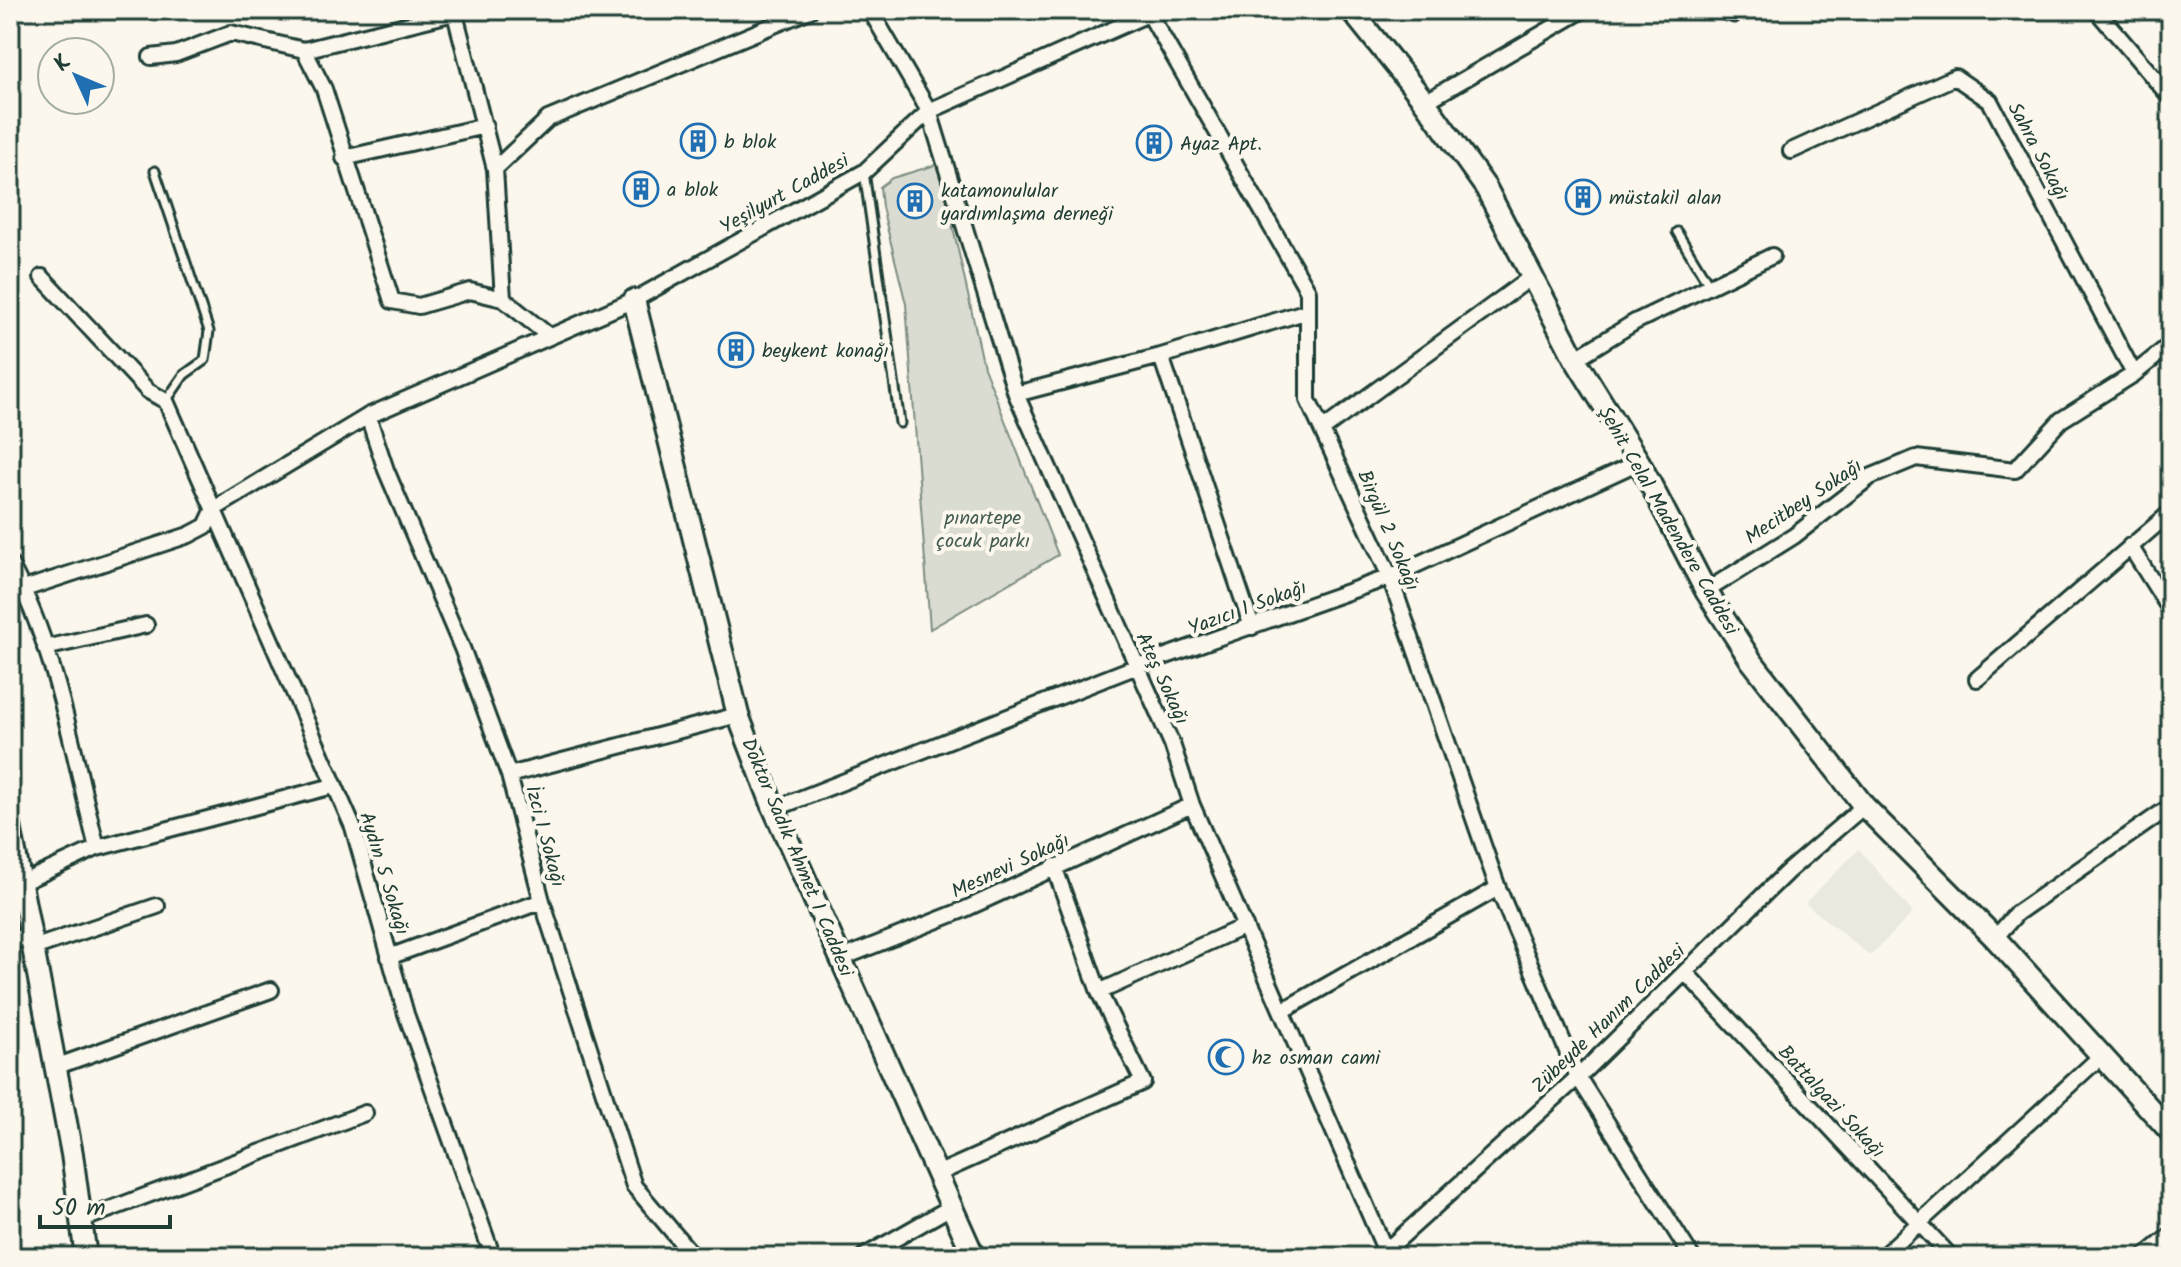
<svg xmlns="http://www.w3.org/2000/svg" width="2181" height="1267" font-family="Kalam,sans-serif">
  <rect width="100%" height="100%" fill="#fbf7ec"/>
  <filter id="ink" filterUnits="userSpaceOnUse"><feTurbulence type="fractalNoise" baseFrequency=".0125" numOctaves="2"/><feDisplacementMap in="SourceGraphic" scale="16" xChannelSelector="R" yChannelSelector="G"/><feConvolveMatrix kernelMatrix="1 2 1 2 8 2 1 2 1" color-interpolation-filters="sRGB"/></filter>
  <g filter="url(#ink)">
    <!-- built -->
    <path fill="#eae9de" d="M 1859,849 L 1913,913 L 1870,956 L 1805,903 Z"/>
    <!-- green -->
    <path fill="#dbdcd1" stroke="#7d8c82" stroke-width="2" d="M 939,164 L 984,367 L 1058,555 L 930,629 L 906,304 L 882,207 L 880,187 L 892,178 Z"/>
    <g fill="none" stroke-linecap="round" stroke-linejoin="round">
      <!-- lane casing -->
      <g stroke="#1f3d34" stroke-width="13">
        <path id="lane" d="M 1708,10 L 1734,18
          M 155,171 L 209,331 L 205,360 L 184,375 L 166,401
          M 864,172 L 900,423
          M 1677,232 L 1709,285"/>
      </g>
      <!-- street casing -->
      <g stroke="#1f3d34" stroke-width="20">
        <path id="street" d="M 454,10 L 495,169 L 503,299 L 549,336
          M 870,10 L 929,111 L 1016,394 L 1172,744 L 1192,805 L 1386,1252
          M 2096,10 L 2171,98
          M 1150,15 L 1308,291 L 1308,400 L 1390,577 L 1498,888 L 1578,1077 L 1692,1257
          M 304,50 L 324,89 L 392,301 L 419,306 L 470,291 L 503,299
          M 151,57 L 176,54 L 231,33 L 304,50 L 454,13
          M 1425,102 L 1583,10
          M 1791,151 L 1955,77 L 1990,101 L 2134,374
          M 344,158 L 485,126
          M 495,169 L 548,119 L 810,10
          M 42,277 L 148,391 L 166,401 L 353,827 L 406,1014 L 493,1257
          M 1161,356 L 1252,627
          M 1575,359 L 1635,322 L 1772,256
          M 1016,394 L 1161,356 L 1308,311
          M 368,416 L 386,470 L 462,648 L 509,775 L 542,901 L 634,1186 L 694,1257
          M 1322,430 L 1530,278
          M 214,509 L 368,416 L 634,300 L 864,172 L 929,111 L 1157,10
          M 2130,546 L 2171,611
          M 10,564 C 57,649 73,754 97,848 L 21,883
          M 24,589 L 189,535 L 206,526 L 214,509
          M 1706,591 L 1794,536 L 1870,477 L 1916,458 L 2015,470 L 2061,420 L 2134,374 L 2171,344
          M 45,648 L 146,625
          M 1977,679 L 2171,512
          M 509,775 L 738,715
          M 774,809 L 1135,667 L 1390,577 L 1639,462
          M 97,848 L 333,786
          M 1995,938 L 2017,913 L 2171,806
          M 10,943 L 30,933
          M 33,948 L 157,906
          M 389,957 L 542,901
          M 842,958 L 963,910 L 1192,805
          M 1685,972 L 1951,1257
          M 1099,992 L 1245,926
          M 1282,1011 L 1498,888
          M 55,1067 L 271,990
          M 937,1174 L 1143,1082 L 1099,992 L 1054,866
          M 79,1221 L 365,1113
          M 863,1257 L 951,1207
          M 1379,1257 L 1578,1077 L 1787,872 L 1864,806
          M 1882,1257 L 2100,1057
          M 2144,1257 L 2171,1235"/>
      </g>
      <!-- secondary casing -->
      <g stroke="#1f3d34" stroke-width="26">
        <path id="secondary" d="M 1351,10 L 1425,102 L 1486,188 L 1575,359 L 1639,462 L 1706,591 L 1750,659 L 1864,806 L 1995,938 L 2171,1132
          M 634,300 L 738,715 L 774,809 L 974,1257
          M 10,826 L 72,1154 L 86,1257"/>
      </g>
      <!-- lane -->
      <use href="#lane" stroke="#fbf7ec" stroke-width="7"/>
      <!-- street -->
      <use href="#street" stroke="#fbf7ec" stroke-width="14"/>
      <!-- secondary -->
      <use href="#secondary" stroke="#fbf7ec" stroke-width="20"/>
    </g>
  </g>
  <!-- icons -->
  <defs>
    <g id="building-ring" transform="scale(1.8)"><circle r="9.5" fill="#fbf7ec" stroke="#1f6fb2" stroke-width="1.5"/><path d="M-4-6H4V6H1V3H-1V6H-4ZM-2.5-4.3h1.7v1.8h-1.7ZM.8-4.3h1.7v1.8H.8ZM-2.5-1h1.7V.8h-1.7ZM.8-1h1.7V.8H.8Z" fill="#1f6fb2"/></g>
    <g id="mosque-ring" transform="scale(1.8)"><circle r="9.5" fill="#fbf7ec" stroke="#1f6fb2" stroke-width="1.5"/><path d="M3.5-4.9A6 6 0 1 0 3.5 4.9A5 5 0 1 1 3.5-4.9Z" fill="#1f6fb2"/></g>
  </defs>
  <g fill-rule="evenodd">
    <use href="#building-ring" x="698" y="141"/>
    <use href="#building-ring" x="1154" y="143"/>
    <use href="#building-ring" x="641" y="189"/>
    <use href="#building-ring" x="1583" y="197"/>
    <use href="#building-ring" x="915" y="201"/>
    <use href="#building-ring" x="736" y="350"/>
    <use href="#mosque-ring" x="1226" y="1057"/>
  </g>
  <g text-anchor="middle" stroke-width="8" stroke-linejoin="round" paint-order="stroke">
    <!-- poi labels -->
    <g font-size="20" fill="#1f3d34" stroke="#fbf7ec" text-anchor="start">
      <text x="724" y="148">b blok</text>
      <text x="1180" y="150">Ayaz Apt.</text>
      <text x="667" y="196">a blok</text>
      <text x="941" y="197">katamonulular<tspan x="941" dy="23">yardımlaşma derneği</tspan></text>
      <text x="1609" y="204">müstakil alan</text>
      <text x="762" y="357">beykent konağı</text>
      <text x="1252" y="1064">hz osman cami</text>
    </g>
    <!-- street labels -->
    <g font-size="20" fill="#1f3d34" stroke="#fbf7ec">
      <text transform="translate(2039 151) rotate(62)" y="7">Sahra Sokağı</text>
      <text transform="translate(784 193) rotate(-29)" y="7">Yeşilyurt Caddesi</text>
      <text transform="translate(1803 501) rotate(-34)" y="7">Mecitbey Sokağı</text>
      <text transform="translate(1669 520) rotate(60)" y="7">Şehit Celal Madendere Caddesi</text>
      <text transform="translate(1389 530) rotate(67)" y="7">Birgül 2 Sokağı</text>
      <text transform="translate(1247 607) rotate(-20)" y="7">Yazıcı 1 Sokağı</text>
      <text transform="translate(1163 678) rotate(65)" y="7">Ateş Sokağı</text>
      <text transform="translate(546 836) rotate(75)" y="7">İzci 1 Sokağı</text>
      <text transform="translate(798 857) rotate(67)" y="7">Doktor Sadık Ahmet 1 Caddesi</text>
      <text transform="translate(1010 865) rotate(-25)" y="7">Mesnevi Sokağı</text>
      <text transform="translate(385 873) rotate(73)" y="7">Aydın 5 Sokağı</text>
      <text transform="translate(1608 1018) rotate(-44)" y="7">Zübeyde Hanım Caddesi</text>
      <text transform="translate(1832 1101) rotate(47)" y="7">Battalgazi Sokağı</text>
    </g>
    <!-- park labels -->
    <g font-size="20" fill="#455d53" stroke="#fbf7ec">
      <text x="983" y="524">pınartepe<tspan x="983" dy="23">çocuk parkı</tspan></text>
    </g>
  </g>
  <!-- margin -->
  <rect width="2181" height="1267" fill="none" stroke="#fbf7ec" stroke-width="40"/>
  <rect x="20" y="20" width="2141" height="1227" fill="none" stroke="#1f3d34" stroke-width="3" filter="url(#ink)"/>
  <!-- north arrow -->
  <g transform="translate(76 76) rotate(314)"><circle r="38" fill="#fbf7ec" stroke="#a3ada2" stroke-width="2"/>
  <path d="M0-6L14 30L0 20L-14 30Z" fill="#1f6fb2"/>
  <text y="-12" font-size="22" font-weight="bold" text-anchor="middle" fill="#1f3d34">K</text>
  </g>
  <!-- scale -->
  <path d="M40 1215v12h130v-12" fill="none" stroke="#1f3d34" stroke-width="4"/>
  <text x="52" y="1215" font-size="24" fill="#1f3d34" stroke="#fbf7ec" stroke-width="6" paint-order="stroke">50 m</text>
</svg>
